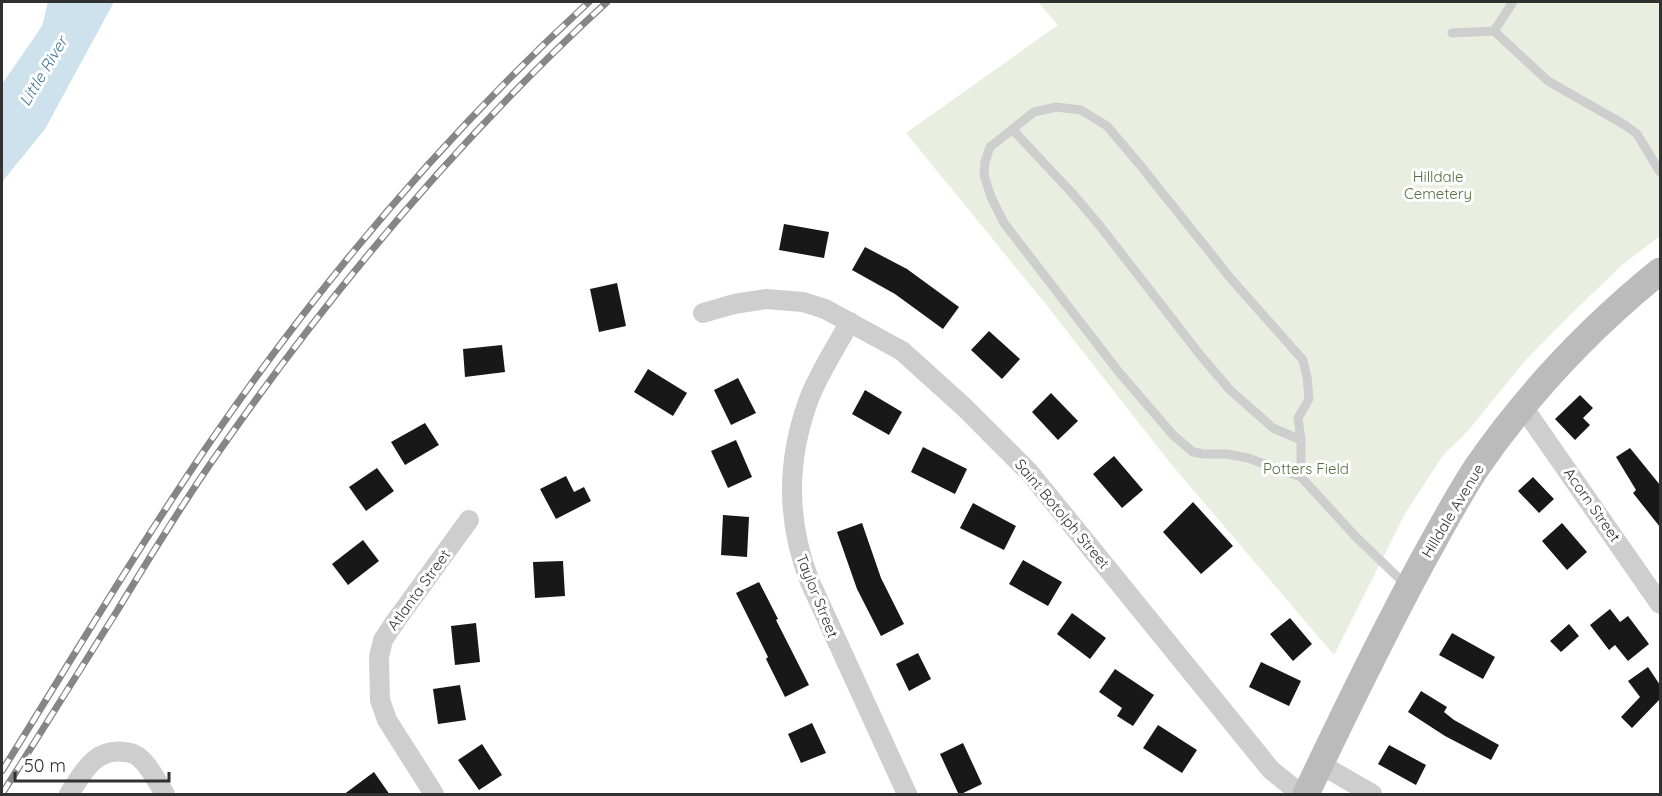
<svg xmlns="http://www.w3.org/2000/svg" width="1662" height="796" font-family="Quicksand,sans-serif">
  <rect width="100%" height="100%" fill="#fff"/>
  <!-- green -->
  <path fill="#e8eee0" d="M 1038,2 L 1660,2 L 1660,236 L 1622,265 L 1565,320 L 1524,362 L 1467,432 L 1444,454 L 1406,512 L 1334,655 L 1171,464 L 1044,302 L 906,133 L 1058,25 Z"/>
  <!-- water -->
  <path fill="#cde2ed" d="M 48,2 L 114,2 L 45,129 L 2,182 L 2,84 L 42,26 Z"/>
  <!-- building -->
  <path fill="#181818" d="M 784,224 L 829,232 L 824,258 L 779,250 Z
    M 865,247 L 907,269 L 959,307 L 943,329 L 895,294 L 852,270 Z
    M 617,283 L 626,326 L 599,332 L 590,289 Z
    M 989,331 L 1020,359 L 1002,379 L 971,350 Z
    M 502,345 L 505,372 L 465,377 L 463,349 Z
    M 648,369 L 687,393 L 673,416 L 634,392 Z
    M 738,378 L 756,413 L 731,425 L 714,390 Z
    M 865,390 L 902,412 L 889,435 L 852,414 Z
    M 1051,393 L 1078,421 L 1058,440 L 1032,412 Z
    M 1580,395 L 1593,408 L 1583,418 L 1590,425 L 1575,440 L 1555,419 Z
    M 425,423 L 439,445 L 405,465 L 391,442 Z
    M 736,440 L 752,477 L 728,488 L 711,451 Z
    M 923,447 L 967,469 L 955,494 L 911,472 Z
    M 1630,448 L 1660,485 L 1660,527 L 1633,493 L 1636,490 L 1616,457 Z
    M 1114,456 L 1143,490 L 1122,508 L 1093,474 Z
    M 377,468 L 394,491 L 366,511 L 349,487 Z
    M 566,476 L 574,492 L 584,487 L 591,501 L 556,519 L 540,489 Z
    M 1533,477 L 1554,499 L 1539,513 L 1518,491 Z
    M 1193,502 L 1233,546 L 1201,574 L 1163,532 Z
    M 973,503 L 1016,526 L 1004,550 L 960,528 Z
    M 723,515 L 749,517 L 747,557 L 721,555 Z
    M 862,523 L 881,578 L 904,624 L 881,636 L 857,589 L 837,532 Z
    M 1562,523 L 1587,552 L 1567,570 L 1542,541 Z
    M 363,540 L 379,561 L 348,585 L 332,564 Z
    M 1023,560 L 1062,582 L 1048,606 L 1009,584 Z
    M 563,561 L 565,596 L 535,598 L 533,562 Z
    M 759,582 L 778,619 L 776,620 L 809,685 L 785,697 L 766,659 L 768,657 L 736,593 Z
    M 1610,609 L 1620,622 L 1628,616 L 1649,644 L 1628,661 L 1615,645 L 1609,650 L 1590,625 Z
    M 1072,613 L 1106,638 L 1090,659 L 1057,634 Z
    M 1290,618 L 1312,644 L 1293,661 L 1270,634 Z
    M 476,623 L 480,662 L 455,665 L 451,626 Z
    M 1569,624 L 1579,636 L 1561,652 L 1550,641 Z
    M 1452,633 L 1495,657 L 1483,679 L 1439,655 Z
    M 918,653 L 931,679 L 909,691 L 896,664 Z
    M 1261,662 L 1301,681 L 1289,706 L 1249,687 Z
    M 1648,667 L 1660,685 L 1660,699 L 1632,728 L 1621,717 L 1640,697 L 1628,681 Z
    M 1115,669 L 1154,695 L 1133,726 L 1117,716 L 1122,708 L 1099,692 Z
    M 460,685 L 466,720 L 438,724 L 433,689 Z
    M 1421,691 L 1447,707 L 1444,712 L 1454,720 L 1499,745 L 1491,760 L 1445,736 L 1408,712 Z
    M 812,723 L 826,753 L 801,763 L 788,734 Z
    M 1158,725 L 1197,750 L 1182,773 L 1143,748 Z
    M 963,743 L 982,784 L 959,795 L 940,754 Z
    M 482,744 L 502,775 L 479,790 L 458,760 Z
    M 1389,745 L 1426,765 L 1416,785 L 1378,764 Z
    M 374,772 L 390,795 L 343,795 Z"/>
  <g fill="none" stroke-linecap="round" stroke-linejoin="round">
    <!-- lane -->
    <path stroke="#cecece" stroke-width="9" d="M 1494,31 L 1548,81 L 1625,125 L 1637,134 L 1660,172
      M 1452,33 L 1494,31 L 1513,2
      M 1013,130 L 1072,193 L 1100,226 L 1201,356 L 1230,390 L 1273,428 L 1301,440
      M 1301,477 L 1301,440 L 1298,418 L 1309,399 L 1307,377 L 1303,360 L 1232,280 L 1140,165 L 1107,126 L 1081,110 L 1056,107 L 1034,112 L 990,147 L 985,162 L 984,175 L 991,197 L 1004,223 L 1118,371 L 1173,435 L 1193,452 L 1204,454 L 1227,454 L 1248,458 L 1301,477 L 1356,537 L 1407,586"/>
    <!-- street -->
    <path stroke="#cecece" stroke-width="20" d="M 703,313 L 734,304 L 766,299 L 803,302 L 825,309 L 902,351 L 964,407 L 1029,472 L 1271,770 L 1301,794
      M 850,322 C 836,347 819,373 809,399 C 786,461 786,521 810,582 L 907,794
      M 1523,407 L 1660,604
      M 1320,764 L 1372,794
      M 69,794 C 83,773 94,748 124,752 C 130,752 137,755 141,759 C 151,768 158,784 165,794
      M 434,794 L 387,720 L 380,700 L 379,657 L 383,640 L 395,622 L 469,520"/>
    <!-- secondary -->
    <path stroke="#bbb" stroke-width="27" d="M 1306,794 C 1343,716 1381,638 1422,562 C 1440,530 1457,497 1477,467 C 1528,393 1591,327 1660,271"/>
    <!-- rail casing -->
    <g stroke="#868686" stroke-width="7">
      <path id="rail" d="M 2,771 C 70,662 136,551 208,445 C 318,285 446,133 589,2
        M 2,794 C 40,733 79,672 117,611 C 150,557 183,502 220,450 C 333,288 462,135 607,2"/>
    </g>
    <!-- rail -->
    <use href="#rail" stroke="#fff" stroke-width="4.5" stroke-dasharray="14" stroke-linecap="butt"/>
  </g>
  <g text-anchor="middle" stroke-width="6" stroke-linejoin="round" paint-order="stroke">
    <!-- park labels -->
    <g font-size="15" fill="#566d3e" stroke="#fff">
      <text x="1438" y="182">Hilldale<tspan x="1438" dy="17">Cemetery</tspan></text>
      <text x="1306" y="474">Potters Field</text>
    </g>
    <!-- street labels -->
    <g font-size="15" fill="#313131" stroke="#fff">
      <text transform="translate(1592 505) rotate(55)" y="5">Acorn Street</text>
      <text transform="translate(1453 511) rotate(-59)" y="5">Hilldale Avenue</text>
      <text transform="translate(1062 514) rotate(50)" y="5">Saint Botolph Street</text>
      <text transform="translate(419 590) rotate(-54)" y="5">Atlanta Street</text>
      <text transform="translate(817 596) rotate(68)" y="5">Taylor Street</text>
    </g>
    <!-- water labels -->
    <g font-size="16" font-style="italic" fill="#3f7693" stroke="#fff">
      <text transform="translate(43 71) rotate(-59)" y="6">Little River</text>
    </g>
  </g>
  <!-- border -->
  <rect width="1662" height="796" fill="none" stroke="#313131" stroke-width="6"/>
  <!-- scale -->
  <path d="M15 772v9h154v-9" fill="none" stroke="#313131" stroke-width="3"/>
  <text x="24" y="772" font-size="18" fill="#313131" stroke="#ffffff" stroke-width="4.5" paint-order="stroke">50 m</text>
</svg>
